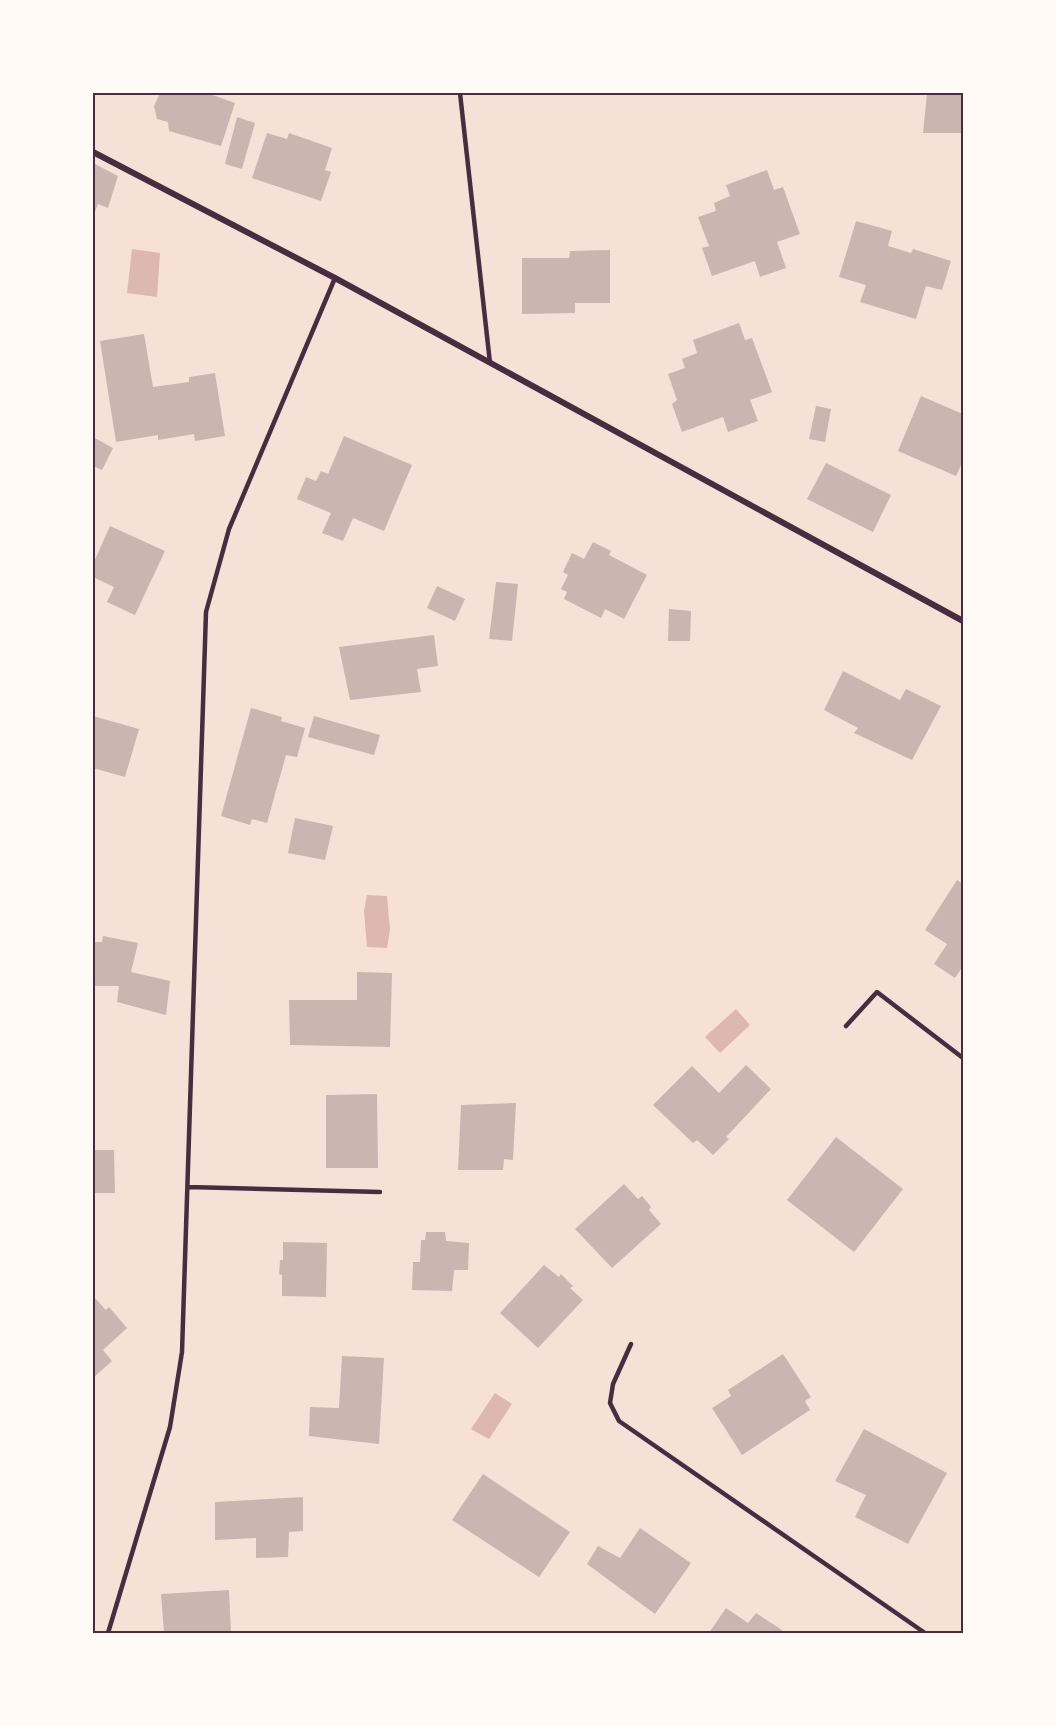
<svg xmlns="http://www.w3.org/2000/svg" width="1056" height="1726" font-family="'Alegreya Sans',sans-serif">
  <rect width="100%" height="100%" fill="#f7e1d7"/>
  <!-- water -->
  <path fill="#dcb8b0" d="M 132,249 L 160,253 L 157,297 L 127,293 Z
    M 367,895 L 387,896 L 390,930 L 387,948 L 367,947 L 364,911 Z
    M 736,1009 L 750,1025 L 720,1053 L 705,1037 Z
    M 495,1393 L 512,1404 L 489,1439 L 471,1429 Z"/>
  <!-- building -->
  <path fill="#ccb4b1" d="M 160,93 L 207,93 L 235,103 L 221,146 L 169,131 L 168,122 L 157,119 L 154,106 Z
    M 927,93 L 963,93 L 963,133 L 923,133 Z
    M 237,117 L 255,123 L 242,169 L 225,164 Z
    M 267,133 L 287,139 L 289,133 L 332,148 L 325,170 L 331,172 L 321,201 L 252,178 Z
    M 93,163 L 118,176 L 108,208 L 98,204 L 93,217 Z
    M 767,170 L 774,190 L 783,187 L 800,234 L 777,242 L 786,268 L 760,277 L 755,261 L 712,276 L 702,248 L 709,246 L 698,217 L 716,211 L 714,203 L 730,196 L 726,185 Z
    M 856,221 L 892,231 L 888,246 L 911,253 L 913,249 L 951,261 L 942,290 L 926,286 L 916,319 L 860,302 L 866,285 L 839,277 Z
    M 610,250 L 610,303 L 575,303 L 575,313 L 522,314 L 522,258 L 569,258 L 570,251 Z
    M 739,323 L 745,340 L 752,338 L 772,392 L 750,400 L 758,421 L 728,432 L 723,417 L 682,432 L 672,404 L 677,400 L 668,374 L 685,368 L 682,359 L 697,353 L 693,340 Z
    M 144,334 L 153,387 L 189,382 L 189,377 L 215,373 L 225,436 L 195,441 L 194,434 L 158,440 L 158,435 L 116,442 L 100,341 Z
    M 921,396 L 963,414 L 963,461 L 956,476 L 898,451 Z
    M 816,406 L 831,409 L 825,442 L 809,439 Z
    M 344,436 L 412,465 L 384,531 L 353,518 L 343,541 L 322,533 L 331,513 L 297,499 L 306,477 L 316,481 L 321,471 L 328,474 Z
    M 93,437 L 113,448 L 102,470 L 93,466 Z
    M 826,463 L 891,495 L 873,532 L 807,499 Z
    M 110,526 L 165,551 L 135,615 L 107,602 L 114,587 L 93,577 L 93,564 Z
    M 593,542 L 611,551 L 609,555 L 647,575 L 624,619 L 605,609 L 601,618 L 564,599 L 567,592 L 561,589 L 568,575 L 563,572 L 572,553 L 584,559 Z
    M 496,582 L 518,584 L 512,641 L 489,639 Z
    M 437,586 L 465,599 L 455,621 L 427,608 Z
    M 669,609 L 691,611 L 690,641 L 668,641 Z
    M 434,635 L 438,666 L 417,669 L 421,692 L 350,700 L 339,647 Z
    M 843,671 L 900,700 L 906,689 L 941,706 L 912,760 L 854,733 L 858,728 L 824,710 Z
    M 251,708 L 282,717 L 281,721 L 305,728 L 297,757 L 286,755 L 267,823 L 252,819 L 250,825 L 221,816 Z
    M 93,716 L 139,729 L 125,777 L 93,768 Z
    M 314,716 L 380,735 L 374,755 L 308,737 Z
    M 295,818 L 333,826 L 325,860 L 288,853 Z
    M 957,880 L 963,884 L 963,966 L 955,978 L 934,964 L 947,944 L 925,930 Z
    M 103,936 L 138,943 L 131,972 L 170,981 L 166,1015 L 117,1002 L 119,986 L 93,986 L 93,942 L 102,942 Z
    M 357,972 L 392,973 L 390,1047 L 290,1045 L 289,1000 L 357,1000 Z
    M 746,1065 L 771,1089 L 726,1137 L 729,1139 L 713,1155 L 697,1140 L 693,1143 L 653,1105 L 692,1066 L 719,1093 Z
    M 377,1094 L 378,1168 L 326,1168 L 326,1095 Z
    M 516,1103 L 513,1160 L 504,1159 L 503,1170 L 458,1170 L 461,1105 Z
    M 836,1137 L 903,1189 L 854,1252 L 787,1200 Z
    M 93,1150 L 114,1150 L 115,1193 L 93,1193 Z
    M 624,1184 L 638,1199 L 642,1196 L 651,1207 L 649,1210 L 661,1224 L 612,1268 L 575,1229 Z
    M 426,1232 L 445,1232 L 446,1241 L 469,1243 L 468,1270 L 454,1270 L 452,1291 L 412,1290 L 413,1262 L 420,1262 L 421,1240 L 425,1240 Z
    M 283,1242 L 327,1243 L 326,1297 L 282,1296 L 282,1275 L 279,1274 L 280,1260 L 283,1260 Z
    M 544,1265 L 559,1277 L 561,1274 L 573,1286 L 570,1288 L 583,1300 L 538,1348 L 500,1313 Z
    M 93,1296 L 106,1310 L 109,1307 L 127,1328 L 103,1350 L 112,1361 L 93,1378 Z
    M 783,1354 L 811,1397 L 805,1401 L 810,1410 L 742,1455 L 712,1408 L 731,1396 L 728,1390 Z
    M 342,1356 L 384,1358 L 379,1444 L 309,1436 L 310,1407 L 339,1408 Z
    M 864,1429 L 947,1473 L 908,1544 L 855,1517 L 866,1495 L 835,1481 Z
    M 483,1474 L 570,1532 L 539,1577 L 452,1520 Z
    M 303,1497 L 303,1531 L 289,1532 L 288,1557 L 256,1558 L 256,1538 L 215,1540 L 215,1502 Z
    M 640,1528 L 691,1563 L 655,1614 L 587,1564 L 598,1546 L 620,1558 Z
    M 229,1590 L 231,1633 L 164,1633 L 161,1594 Z
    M 726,1608 L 748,1623 L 756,1613 L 782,1630 L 780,1633 L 709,1633 Z"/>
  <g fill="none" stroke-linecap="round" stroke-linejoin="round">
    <!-- service -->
    <path stroke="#4a2c40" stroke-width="4.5" d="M 460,93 L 490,363
      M 846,1026 L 877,992 L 963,1058
      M 188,1187 L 380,1192
      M 631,1344 L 613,1384 L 610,1403 L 619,1421 L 925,1633
      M 108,1633 L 170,1427 L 182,1352 L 206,612 L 229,529 L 335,278"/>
    <!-- minor -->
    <path stroke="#4a2c40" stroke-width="6" d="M 93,152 L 335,278 L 963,621"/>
  </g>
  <!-- border -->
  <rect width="1056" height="1726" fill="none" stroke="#fffaf5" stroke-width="189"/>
  <rect x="94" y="94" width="868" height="1538" fill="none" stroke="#4a2c40" stroke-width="2"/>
</svg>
